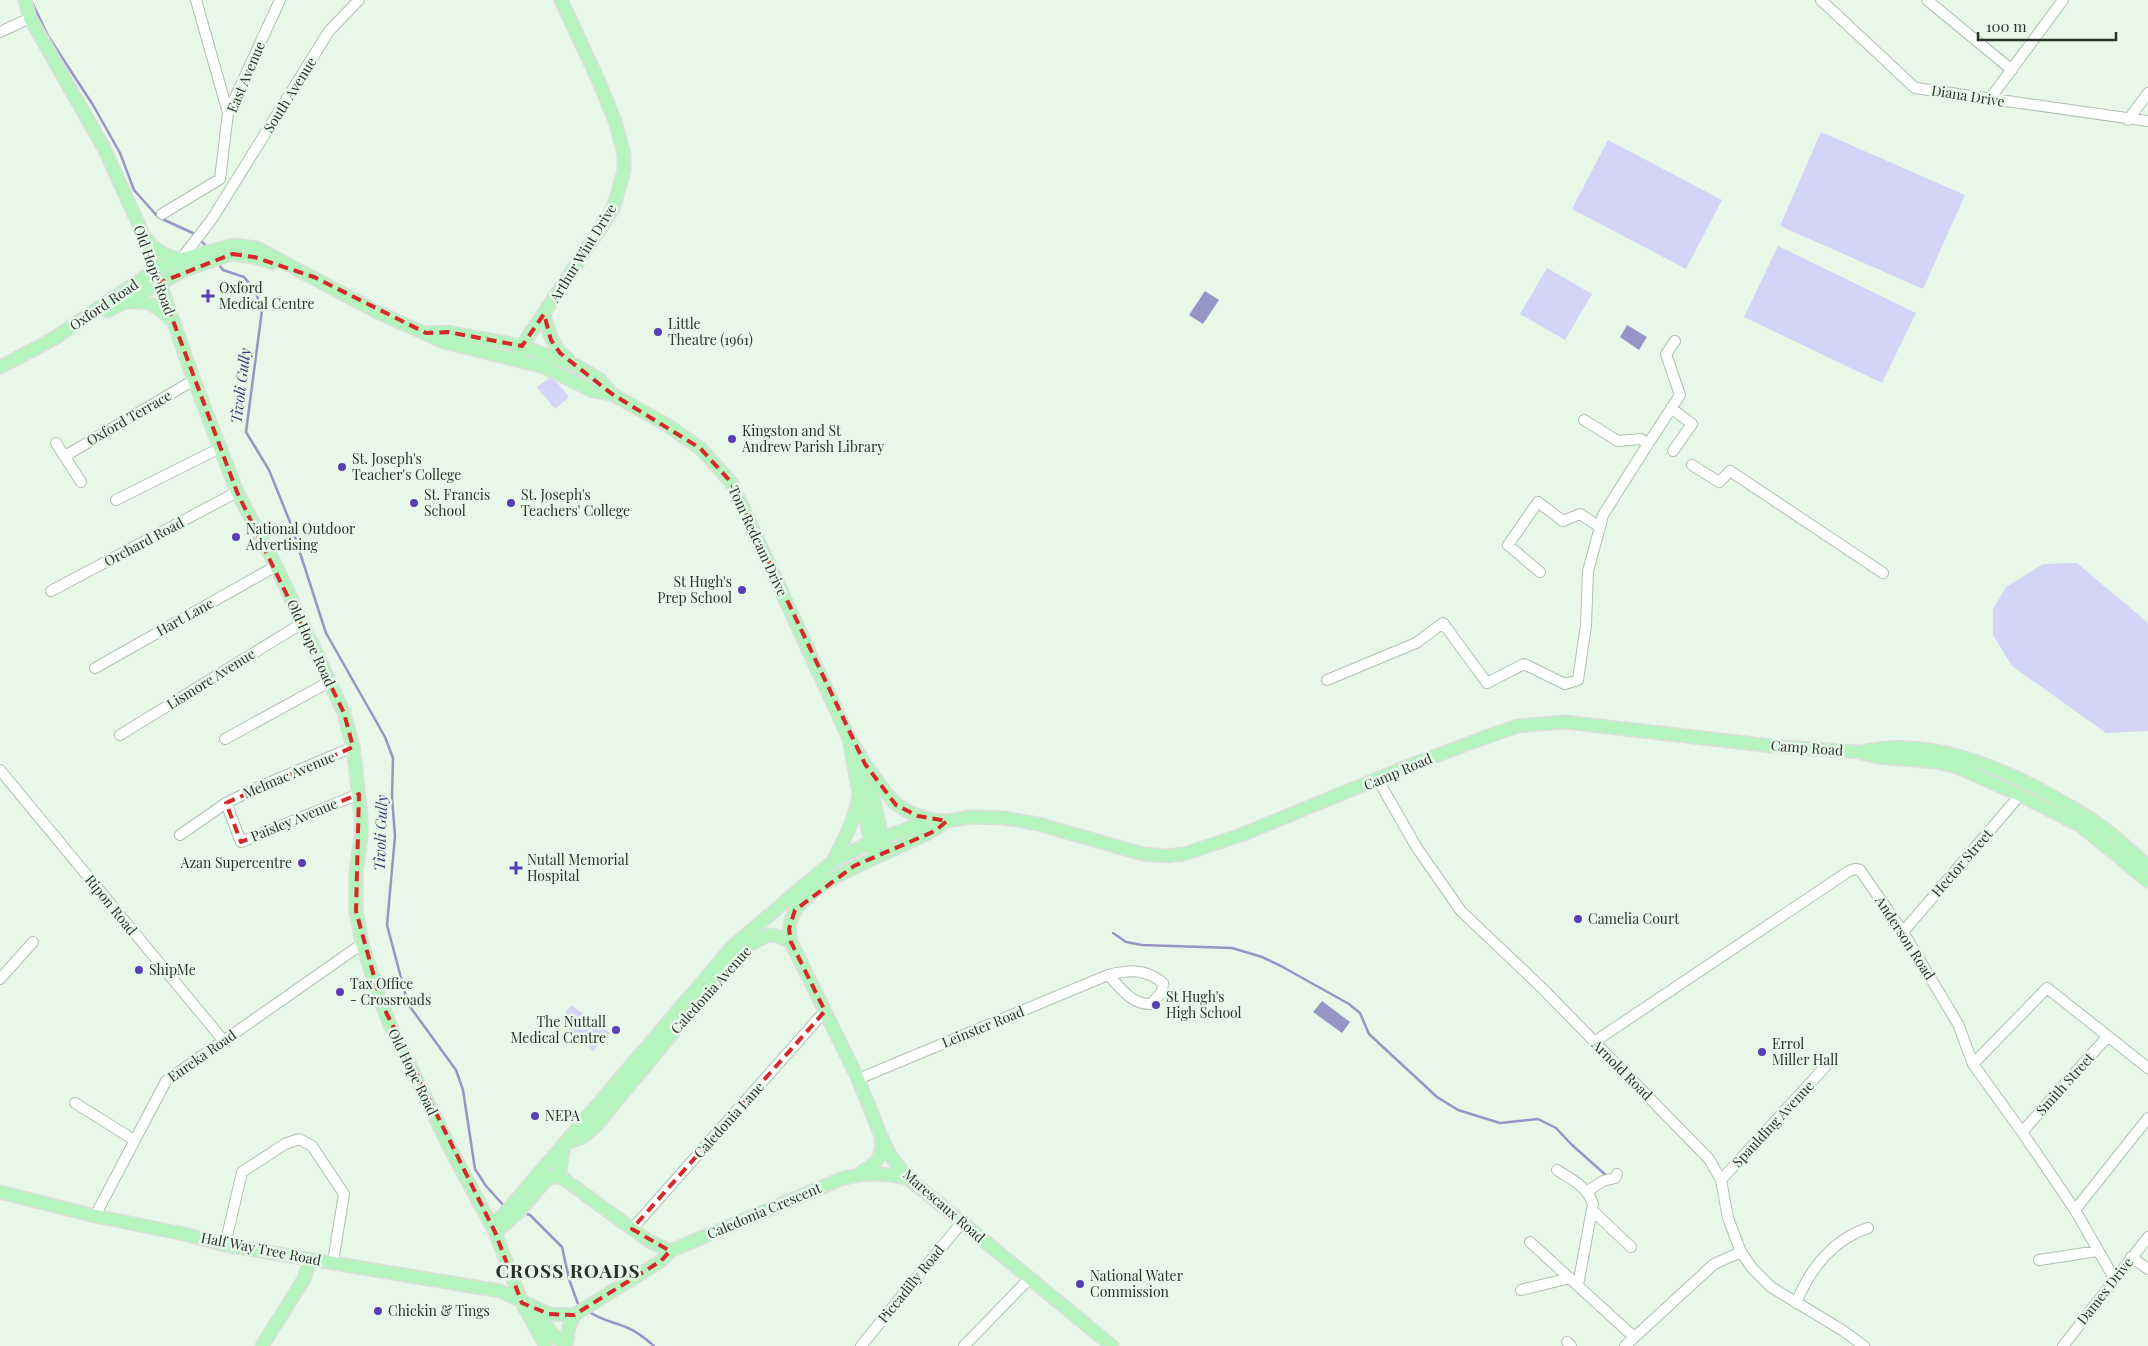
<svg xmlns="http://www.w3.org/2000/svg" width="2148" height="1346" font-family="'Playfair Display',serif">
  <rect width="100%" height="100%" fill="#e7f8e8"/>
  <!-- green -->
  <path fill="#d4d4f8" d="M 1821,132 L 1965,195 L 1923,289 L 1780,226 Z
    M 1608,140 L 1722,200 L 1686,269 L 1572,209 Z
    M 1778,246 L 1916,313 L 1882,383 L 1744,317 Z
    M 1547,268 L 1592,294 L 1565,340 L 1520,314 Z
    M 552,376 L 569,397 L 555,409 L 537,387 Z
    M 2077,563 L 2148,623 L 2148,731 L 2106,733 L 2012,666 L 1993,635 L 1993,609 L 2006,587 L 2043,564 Z
    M 571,1005 L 610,1033 L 593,1051 L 561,1019 Z"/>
  <!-- water -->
  <path fill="#9795c5" d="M 1205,291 L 1219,300 L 1203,324 L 1189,315 Z
    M 1627,325 L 1647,337 L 1639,350 L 1620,337 Z
    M 1322,1001 L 1350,1022 L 1342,1033 L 1313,1012 Z"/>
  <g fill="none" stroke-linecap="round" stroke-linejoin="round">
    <!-- stream -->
    <path stroke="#9795c5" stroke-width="2.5" d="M 31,0 L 48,36 L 93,105 L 120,153 L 134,190 L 158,217 L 197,235
      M 200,239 L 208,249
      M 220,266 L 223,270 L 244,277 L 255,290 L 262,310 L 246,432 L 269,470 L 290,522 L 326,633 L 385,737 L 393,758 L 392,797 L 395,836 L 387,925 L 408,1004 L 456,1070 L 463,1090 L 475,1169 L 486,1186 L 505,1207
      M 1113,933 L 1126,942 L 1142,945 L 1232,948 L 1262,957 L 1281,966 L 1349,1004 L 1360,1013 L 1369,1034 L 1437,1097 L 1458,1110 L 1500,1123 L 1538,1119 L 1556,1128 L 1572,1145 L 1608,1177
      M 524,1213 L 530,1215 L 562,1247 L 569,1279 L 578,1304 L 582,1306
      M 588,1311 C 600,1320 614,1322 628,1328 C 638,1332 646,1339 654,1346"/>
    <!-- minor casing -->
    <g stroke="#b0c0b1" stroke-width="12">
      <path id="minor" d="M 196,0 L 228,113
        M 1821,0 L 1915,88 L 2148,121
        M 1927,0 L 2012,70
        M 0,32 L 30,18
        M 1989,100 L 2063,0
        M 2128,120 L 2148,93
        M 162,214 L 220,179 L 228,113 L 280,0
        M 181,259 L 212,219 L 329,31 L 359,0
        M 1671,408 L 1692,424 L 1673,451
        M 1584,420 L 1618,441 L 1641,439 L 1648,444 L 1603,515 L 1600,527
        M 56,443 L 81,482
        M 1648,444 L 1680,395 L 1666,354 L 1675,341
        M 65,456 L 194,380
        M 1692,465 L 1719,482 L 1730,471 L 1883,573
        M 116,500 L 220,448
        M 51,591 L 237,492
        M 95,668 L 276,566
        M 1327,680 L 1416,643 L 1443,623 L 1487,683 L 1524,664 L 1565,684 L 1578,680 L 1586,625 L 1588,571 L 1600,527 L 1580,514 L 1563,521 L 1538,502 L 1508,545 L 1540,572
        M 120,735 L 301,624
        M 225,739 L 329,682
        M 0,770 L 223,1040
        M 1378,780 L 1417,848 L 1461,911 L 1543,989 L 1709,1159 L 1721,1180 L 1728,1218 L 1741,1252 L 1752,1268 L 1771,1287 L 1842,1330 L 1864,1346
        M 226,803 L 241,842 L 359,794
        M 180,835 L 226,803 L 259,787 L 353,747
        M 1903,932 L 2020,795
        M 0,979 L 33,942
        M 1594,1042 L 1849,871 L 1855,869 L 1860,870 L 1903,932 L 1958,1024 L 1973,1064 L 2022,1132 L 2075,1210 L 2114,1278
        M 1973,1064 L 2047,988 L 2148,1068
        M 858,1079 L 1108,975 C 1129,970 1145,968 1163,983 L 1162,992 L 1151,1004 C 1132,1005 1121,988 1108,975
        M 75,1103 L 134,1140
        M 2022,1132 L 2108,1036
        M 1557,1170 C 1571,1179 1588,1187 1593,1204 L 1578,1285
        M 1721,1180 L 1825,1067
        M 1586,1192 L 1603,1181 L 1615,1178 L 1617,1174
        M 2075,1210 L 2148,1118
        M 1593,1211 L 1631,1247
        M 95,1216 L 166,1081 L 362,944
        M 632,1229 L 825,1011
        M 1530,1242 L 1634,1337
        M 225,1245 L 242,1172 L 285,1144 L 299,1139 L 312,1146 L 344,1194 L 333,1262
        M 2131,1257 L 2148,1269
        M 2039,1260 L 2098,1251
        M 1521,1290 L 1570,1278
        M 1796,1303 C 1810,1269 1832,1240 1868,1228
        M 1567,1342 L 1571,1346
        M 861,1346 L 962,1222
        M 964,1346 L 1030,1278
        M 1625,1346 L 1714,1264 L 1741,1252
        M 2063,1346 L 2148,1237"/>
    </g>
    <!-- major casing -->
    <g stroke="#dddedd" stroke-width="15">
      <path id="major" d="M 25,0 L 30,18 L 104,148 L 142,232 L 194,380 L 237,492 L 276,566 L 344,713 L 353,747 L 361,816 L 361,837 L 356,873 L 356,911 L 362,944 L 381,1002 L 391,1027 L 452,1152 L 495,1232 L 522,1303 L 546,1346
        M 146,238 C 155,251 166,257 181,259
        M 126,302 C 147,301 155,303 170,319
        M 108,311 L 185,270 L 232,254 L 254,257 L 272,263
        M 544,314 C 549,333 552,347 568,359
        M 426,333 L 448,332 L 522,346 L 575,365 L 599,379 L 612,394 L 667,425 L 700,448 L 731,482 L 848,736 L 865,764 L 886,853
        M 53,339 L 155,270 L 175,261 L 233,245 L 257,248 L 377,312 L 444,342 L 544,367 L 593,391 L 612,394
        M 520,352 L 522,346 L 613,209 L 624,171 L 624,155 L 616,124 L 600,84 L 561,0
        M 0,367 L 59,336
        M 850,744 L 859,794 L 873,849
        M 1861,752 C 1937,733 2023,777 2086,816 C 2108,829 2128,849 2148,866
        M 868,768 C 891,799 892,809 932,820
        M 947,821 C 910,850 806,874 791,920 C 788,927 790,935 791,942 L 858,1079 L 881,1136 L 890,1155 L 908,1178 L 1112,1346
        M 833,861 C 844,840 854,822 858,799
        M 566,1143 L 581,1138 L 595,1127 L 725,970 L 751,944 L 768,935 L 777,936 L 791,942
        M 564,1145 L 560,1169 L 561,1177 L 649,1241 L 670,1251 L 841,1179 C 865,1172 883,1173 908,1178
        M 860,1173 C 875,1165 884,1157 881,1138
        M 0,1192 L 95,1216 L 184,1234 L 225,1245 L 500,1291 L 549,1314 L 574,1315 L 661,1261 L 670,1251
        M 491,1225 L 505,1213 L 733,946 L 833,861 L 871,842 L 932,820 L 947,821 L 970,817 L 1005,818 L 1038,824 L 1143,854 L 1166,856 L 1184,854 L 1241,835 L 1411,765 L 1486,737 L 1518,726 L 1565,722 L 1772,746 L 1859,752 L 1877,757 L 1937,762 L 1957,767 L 2020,795 L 2081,826 L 2148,881
        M 497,1231 L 520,1211 L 545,1181 L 552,1177 L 561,1177
        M 529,1309 L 565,1346
        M 262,1346 L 304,1279 L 310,1259
        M 566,1346 L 569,1327 L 574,1315"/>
    </g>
    <!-- minor -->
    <use href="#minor" stroke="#fff" stroke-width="10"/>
    <!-- major -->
    <use href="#major" stroke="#b6f4bf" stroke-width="12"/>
  </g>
  <!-- marked area -->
  <path fill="none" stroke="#d62828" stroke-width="4" stroke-dasharray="10 6" stroke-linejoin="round" d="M 232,254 L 254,257 L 314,277 L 426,333 L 448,332 L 522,346 L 544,314 L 551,340 L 560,353 L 612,394 L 700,448 L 731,482 L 865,764 L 896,805 L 918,816 L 947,821 L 935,831 L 854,866 L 795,910 L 789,929 L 791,942 L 825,1011 L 632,1229 L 670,1251 L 661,1261 L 574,1315 L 549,1314 L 522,1303 L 495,1232 L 381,1002 L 356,911 L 359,794 L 241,842 L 226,803 L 353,747 L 344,713 L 237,492 L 159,283 Z"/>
  <!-- markers -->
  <g fill="#573eb6" stroke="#e7f8e8" stroke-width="2">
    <path d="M205.5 288.5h5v5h5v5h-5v5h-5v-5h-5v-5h5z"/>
    <circle cx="658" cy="332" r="5"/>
    <circle cx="732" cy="439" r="5"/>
    <circle cx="342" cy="467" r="5"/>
    <circle cx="414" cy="503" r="5"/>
    <circle cx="511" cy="503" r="5"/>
    <circle cx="236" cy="537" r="5"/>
    <circle cx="742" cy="590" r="5"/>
    <circle cx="302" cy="863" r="5"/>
    <path d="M513.5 860.5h5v5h5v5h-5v5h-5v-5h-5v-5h5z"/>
    <circle cx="1578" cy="919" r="5"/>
    <circle cx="139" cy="970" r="5"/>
    <circle cx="340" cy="992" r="5"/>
    <circle cx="1156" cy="1005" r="5"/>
    <circle cx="616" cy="1030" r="5"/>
    <circle cx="1762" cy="1052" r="5"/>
    <circle cx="535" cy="1116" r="5"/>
    <circle cx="1080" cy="1284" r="5"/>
    <circle cx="378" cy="1311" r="5"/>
  </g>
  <g text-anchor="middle" stroke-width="5" stroke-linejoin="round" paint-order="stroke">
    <!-- street labels -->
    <g font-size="14" fill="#2b322c" stroke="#e7f8e8">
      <text transform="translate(246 77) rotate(-67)" y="5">East Avenue</text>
      <text transform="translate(290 95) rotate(-58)" y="5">South Avenue</text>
      <text transform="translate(1968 96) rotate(9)" y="5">Diana Drive</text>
      <text transform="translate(583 253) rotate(-58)" y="5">Arthur Wint Drive</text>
      <text transform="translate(154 270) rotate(70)" y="5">Old Hope Road</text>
      <text transform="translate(104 305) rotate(-34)" y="5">Oxford Road</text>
      <text transform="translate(129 418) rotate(-30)" y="5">Oxford Terrace</text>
      <text transform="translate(758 541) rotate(65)" y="5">Tom Redcam Drive</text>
      <text transform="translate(144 542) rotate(-28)" y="5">Orchard Road</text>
      <text transform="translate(185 617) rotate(-29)" y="5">Hart Lane</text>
      <text transform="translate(311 643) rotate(65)" y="5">Old Hope Road</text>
      <text transform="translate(211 679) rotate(-32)" y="5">Lismore Avenue</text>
      <text transform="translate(1807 748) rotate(4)" y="5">Camp Road</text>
      <text transform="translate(1398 772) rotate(-23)" y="5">Camp Road</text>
      <text transform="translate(289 775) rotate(-23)" y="5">Melmac Avenue</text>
      <text transform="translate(294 820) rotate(-22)" y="5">Paisley Avenue</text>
      <text transform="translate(1962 863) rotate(-49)" y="5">Hector Street</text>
      <text transform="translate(111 905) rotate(51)" y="5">Ripon Road</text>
      <text transform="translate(1905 938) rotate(57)" y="5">Anderson Road</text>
      <text transform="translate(711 990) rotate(-48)" y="5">Caledonia Avenue</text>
      <text transform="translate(983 1027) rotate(-22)" y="5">Leinster Road</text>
      <text transform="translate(202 1056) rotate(-35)" y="5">Eureka Road</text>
      <text transform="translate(1622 1070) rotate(45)" y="5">Arnold Road</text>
      <text transform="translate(413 1072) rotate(64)" y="5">Old Hope Road</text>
      <text transform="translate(2065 1084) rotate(-48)" y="5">Smith Street</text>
      <text transform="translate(729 1120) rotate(-48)" y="5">Caledonia Lane</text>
      <text transform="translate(1773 1124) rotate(-47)" y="5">Spaulding Avenue</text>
      <text transform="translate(944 1206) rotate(41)" y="5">Marescaux Road</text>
      <text transform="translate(764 1211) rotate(-23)" y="5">Caledonia Crescent</text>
      <text transform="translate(261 1249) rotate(11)" y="5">Half Way Tree Road</text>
      <text transform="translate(911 1284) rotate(-51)" y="5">Piccadilly Road</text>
      <text transform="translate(2105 1291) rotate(-52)" y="5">Dames Drive</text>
    </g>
    <!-- poi labels -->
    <g font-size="14" fill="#2b322c" stroke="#e7f8e8" text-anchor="start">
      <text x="219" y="293">Oxford<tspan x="219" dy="16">Medical Centre</tspan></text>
      <text x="668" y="329">Little<tspan x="668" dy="16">Theatre (1961)</tspan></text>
      <text x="742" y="436">Kingston and St<tspan x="742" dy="16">Andrew Parish Library</tspan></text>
      <text x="352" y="464">St. Joseph's<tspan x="352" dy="16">Teacher's College</tspan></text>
      <text x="424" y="500">St. Francis<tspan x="424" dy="16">School</tspan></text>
      <text x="521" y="500">St. Joseph's<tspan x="521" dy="16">Teachers' College</tspan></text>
      <text x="246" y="534">National Outdoor<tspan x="246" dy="16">Advertising</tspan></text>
      <text x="732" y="587" text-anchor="end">St Hugh's<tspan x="732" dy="16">Prep School</tspan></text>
      <text x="527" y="865">Nutall Memorial<tspan x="527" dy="16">Hospital</tspan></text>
      <text x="292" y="868" text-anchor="end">Azan Supercentre</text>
      <text x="1588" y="924">Camelia Court</text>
      <text x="149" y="975">ShipMe</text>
      <text x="350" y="989">Tax Office<tspan x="350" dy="16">- Crossroads</tspan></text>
      <text x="1166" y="1002">St Hugh's<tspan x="1166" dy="16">High School</tspan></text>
      <text x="606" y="1027" text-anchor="end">The Nuttall<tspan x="606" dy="16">Medical Centre</tspan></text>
      <text x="1772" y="1049">Errol<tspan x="1772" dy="16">Miller Hall</tspan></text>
      <text x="545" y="1121">NEPA</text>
      <text x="1090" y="1281">National Water<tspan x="1090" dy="16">Commission</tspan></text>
      <text x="388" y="1316">Chickin &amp; Tings</text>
    </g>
    <!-- water labels -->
    <g font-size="15" font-style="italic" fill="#403875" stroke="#e7f8e8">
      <text transform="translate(241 386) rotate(-83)" y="5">Tivoli Gully</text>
      <text transform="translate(381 833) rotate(-88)" y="5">Tivoli Gully</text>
    </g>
    <!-- district labels -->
    <g font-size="19" font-weight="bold" letter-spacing="1" fill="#2b322c" stroke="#e7f8e8">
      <text x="568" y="1278">CROSS ROADS</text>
    </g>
  </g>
  <!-- scale -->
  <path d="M1978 32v8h138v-8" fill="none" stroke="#2b322c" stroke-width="2.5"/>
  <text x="1986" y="32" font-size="15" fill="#2b322c" stroke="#e7f8e8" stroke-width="4" paint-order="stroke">100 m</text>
</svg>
